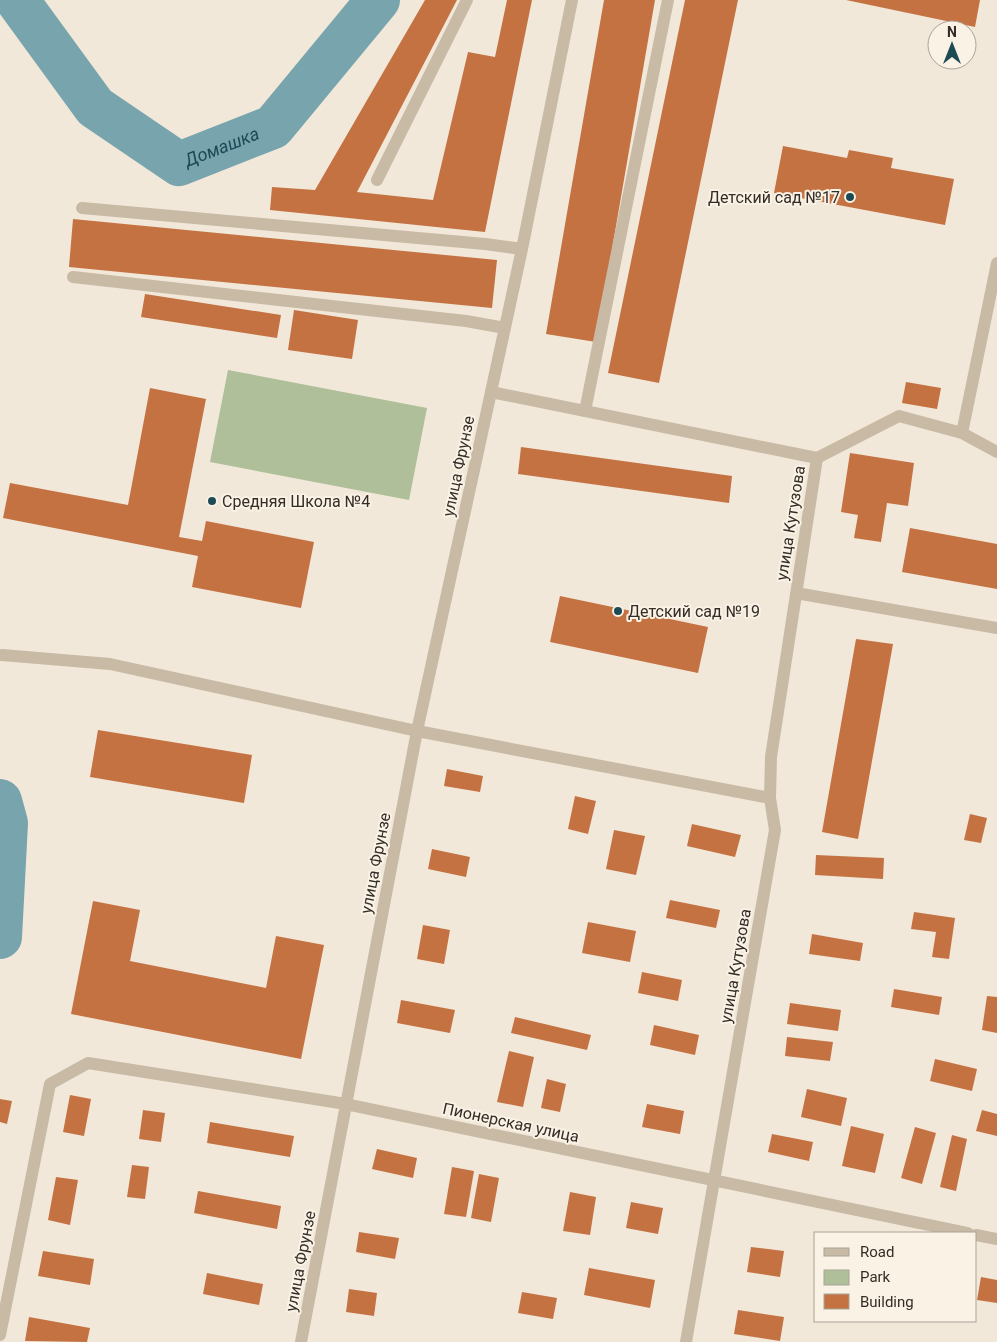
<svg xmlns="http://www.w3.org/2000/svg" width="997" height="1342" font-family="Roboto,sans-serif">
  <rect width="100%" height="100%" fill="#f1e8d9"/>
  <!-- green -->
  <path fill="#aebf99" d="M 228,370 L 427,408 L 409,500 L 210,462 Z"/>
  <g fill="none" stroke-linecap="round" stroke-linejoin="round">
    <!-- river -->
    <g stroke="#78a4ad" stroke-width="44">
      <path id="s1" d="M 17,0 L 95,107 L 179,164 L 273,127 L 378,0"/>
      <path d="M 0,801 L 6,823 L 0,937"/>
    </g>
  </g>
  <!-- building -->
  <path fill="#c57243" d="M 425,0 L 457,0 L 357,192 L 433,200 L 468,52 L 495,57 L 507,0 L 532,0 L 485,232 L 270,210 L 272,187 L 315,190 Z
    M 604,0 L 655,0 L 596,342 L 546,334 Z
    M 685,0 L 738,0 L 659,383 L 608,373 Z
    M 846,0 L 980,0 L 975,27 Z
    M 783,146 L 847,158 L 849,150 L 893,158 L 891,168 L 954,179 L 945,225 L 774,193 Z
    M 73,219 L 497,260 L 492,308 L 69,267 Z
    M 145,294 L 281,315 L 277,338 L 141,317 Z
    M 294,310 L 358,320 L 352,359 L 288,350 Z
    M 906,382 L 941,388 L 937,409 L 902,403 Z
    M 150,388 L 206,399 L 179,537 L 202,541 L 206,521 L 314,542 L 301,608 L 192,587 L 198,556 L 3,518 L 10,483 L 128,505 Z
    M 521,447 L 732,476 L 729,503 L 518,474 Z
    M 850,453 L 914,463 L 908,506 L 887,503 L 881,542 L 854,538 L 858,515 L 841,512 Z
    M 910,528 L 997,544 L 997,589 L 902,572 Z
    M 560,596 L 708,627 L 698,673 L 550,642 Z
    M 856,639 L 893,644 L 858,839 L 822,832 Z
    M 98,730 L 252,755 L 244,803 L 90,777 Z
    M 447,769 L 483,776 L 480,792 L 444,786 Z
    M 575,796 L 596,801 L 588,834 L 568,829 Z
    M 970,814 L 987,818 L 981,843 L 964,840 Z
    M 692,824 L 741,835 L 735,857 L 687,846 Z
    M 614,830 L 645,836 L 636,875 L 606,869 Z
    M 432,849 L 470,857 L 466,877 L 428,869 Z
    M 816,855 L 884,858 L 883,879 L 815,875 Z
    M 670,900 L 720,910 L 716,928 L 666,918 Z
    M 93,901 L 140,910 L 130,961 L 266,988 L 276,936 L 324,945 L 301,1059 L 71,1014 Z
    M 914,912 L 955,918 L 949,959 L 932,957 L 936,932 L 911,929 Z
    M 588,922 L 636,931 L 630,962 L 582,953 Z
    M 423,925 L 450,930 L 444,964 L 417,959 Z
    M 812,934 L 863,943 L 860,961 L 809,954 Z
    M 642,972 L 682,980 L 678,1001 L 638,993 Z
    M 894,989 L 942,997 L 939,1015 L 891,1007 Z
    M 987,996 L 997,997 L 997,1033 L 982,1030 Z
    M 401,1000 L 455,1010 L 450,1033 L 397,1023 Z
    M 790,1003 L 841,1010 L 838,1031 L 787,1024 Z
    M 515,1017 L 591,1035 L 587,1050 L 511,1033 Z
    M 654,1025 L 699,1035 L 695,1055 L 650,1045 Z
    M 787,1037 L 833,1042 L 830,1061 L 785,1056 Z
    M 509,1051 L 534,1057 L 523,1107 L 497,1102 Z
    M 935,1059 L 977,1069 L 972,1091 L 930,1081 Z
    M 547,1079 L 566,1084 L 560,1112 L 541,1108 Z
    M 807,1089 L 847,1098 L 841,1126 L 801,1117 Z
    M 70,1095 L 91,1099 L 84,1136 L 63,1132 Z
    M 0,1099 L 12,1101 L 7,1124 L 0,1122 Z
    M 647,1104 L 684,1111 L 680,1134 L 642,1127 Z
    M 143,1110 L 165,1113 L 161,1142 L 139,1139 Z
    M 982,1110 L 997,1114 L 997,1136 L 976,1131 Z
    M 210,1122 L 294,1136 L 290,1157 L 207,1143 Z
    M 851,1126 L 884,1134 L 875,1173 L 842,1166 Z
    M 915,1127 L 936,1133 L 922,1184 L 901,1178 Z
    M 772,1134 L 813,1142 L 809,1161 L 768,1152 Z
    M 952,1135 L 967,1139 L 956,1191 L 940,1187 Z
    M 377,1149 L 417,1158 L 413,1178 L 372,1169 Z
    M 132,1165 L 149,1167 L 145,1199 L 127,1197 Z
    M 452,1167 L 474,1171 L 466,1217 L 444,1214 Z
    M 479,1174 L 499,1178 L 491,1222 L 471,1218 Z
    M 56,1177 L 78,1180 L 70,1225 L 48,1220 Z
    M 198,1191 L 281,1206 L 277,1229 L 194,1213 Z
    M 570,1192 L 596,1197 L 590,1235 L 563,1231 Z
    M 631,1202 L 663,1208 L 658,1234 L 626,1228 Z
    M 359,1232 L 399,1238 L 395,1259 L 356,1252 Z
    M 751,1247 L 784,1251 L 780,1277 L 747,1272 Z
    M 43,1251 L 94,1259 L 90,1285 L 38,1276 Z
    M 589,1268 L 655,1280 L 650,1308 L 584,1295 Z
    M 207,1273 L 263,1284 L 259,1305 L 203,1294 Z
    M 981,1277 L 997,1280 L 997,1303 L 977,1300 Z
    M 349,1289 L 377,1293 L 374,1316 L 346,1312 Z
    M 522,1292 L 557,1298 L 553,1319 L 518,1313 Z
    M 738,1310 L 784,1317 L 780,1341 L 734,1334 Z
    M 29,1317 L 90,1328 L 87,1342 L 25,1341 Z"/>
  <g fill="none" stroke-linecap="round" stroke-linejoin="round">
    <!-- lane -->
    <path stroke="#c8baa5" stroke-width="12" d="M 377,180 L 467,0
      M 82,208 L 485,244 L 522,249
      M 73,277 L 466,321 L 505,328
      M 491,392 L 522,249 L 572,0
      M 585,411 L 668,0
      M 962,433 L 997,452
      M 817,458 L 899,416 L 962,433 L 997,263
      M 2,655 L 110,664 L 417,731"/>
    <!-- street -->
    <path stroke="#c8baa5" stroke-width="12" d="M 796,593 L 997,628
      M 417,731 L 770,798
      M 976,1235 L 997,1239
      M 0,1335 L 50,1084 L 88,1063 L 346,1104 L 968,1233
      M 301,1342 L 417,731 L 491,392 L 817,458 L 771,757 L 770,798 L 775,830 L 686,1342"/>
  </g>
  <!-- markers -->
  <g fill="#1c4a55" stroke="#f9f2e5" stroke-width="2">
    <circle cx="850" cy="197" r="5"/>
    <circle cx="212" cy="501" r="5"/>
    <circle cx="618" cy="611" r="5"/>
  </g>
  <g text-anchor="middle" stroke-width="4" stroke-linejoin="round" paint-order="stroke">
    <!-- poi labels -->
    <g font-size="16" fill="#342c26" stroke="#f9f2e5" text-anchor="start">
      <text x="840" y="203" text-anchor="end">Детский сад №17</text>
      <text x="222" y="507">Средняя Школа №4</text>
      <text x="628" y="617">Детский сад №19</text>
    </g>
    <!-- street labels -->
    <g font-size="16" fill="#342c26" stroke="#f9f2e5">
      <text transform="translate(458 466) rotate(-78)" y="6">улица Фрунзе</text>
      <text transform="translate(790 523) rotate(-81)" y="6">улица Кутузова</text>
      <text transform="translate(375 863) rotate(-79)" y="6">улица Фрунзе</text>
      <text transform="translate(735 966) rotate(-80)" y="6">улица Кутузова</text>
      <text transform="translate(511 1122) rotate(12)" y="6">Пионерская улица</text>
      <text transform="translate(300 1261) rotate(-79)" y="6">улица Фрунзе</text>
    </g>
    <!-- water labels -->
    <g font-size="18" font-style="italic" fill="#1c4a55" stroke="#f9f2e5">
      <text dy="6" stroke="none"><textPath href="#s1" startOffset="280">Домашка</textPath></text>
    </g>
  </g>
  <!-- legend -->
  <rect x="814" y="1232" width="162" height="90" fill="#f9f2e5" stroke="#aaa399"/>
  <rect x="824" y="1248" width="25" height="8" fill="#c8baa5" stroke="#aaa399"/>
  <text x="860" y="1257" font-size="15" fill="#342c26">Road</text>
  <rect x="824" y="1270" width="25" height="15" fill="#aebf99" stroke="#aaa399"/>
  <text x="860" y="1282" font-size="15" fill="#342c26">Park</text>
  <rect x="824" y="1294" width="25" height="15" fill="#c57243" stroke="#aaa399"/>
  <text x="860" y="1307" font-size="15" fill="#342c26">Building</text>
  <!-- north arrow -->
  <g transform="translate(952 45)"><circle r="24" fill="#f9f2e5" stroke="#aaa399"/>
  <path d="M0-4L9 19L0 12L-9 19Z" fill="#1c4a55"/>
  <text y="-8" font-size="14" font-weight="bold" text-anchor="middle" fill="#342c26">N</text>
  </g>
</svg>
